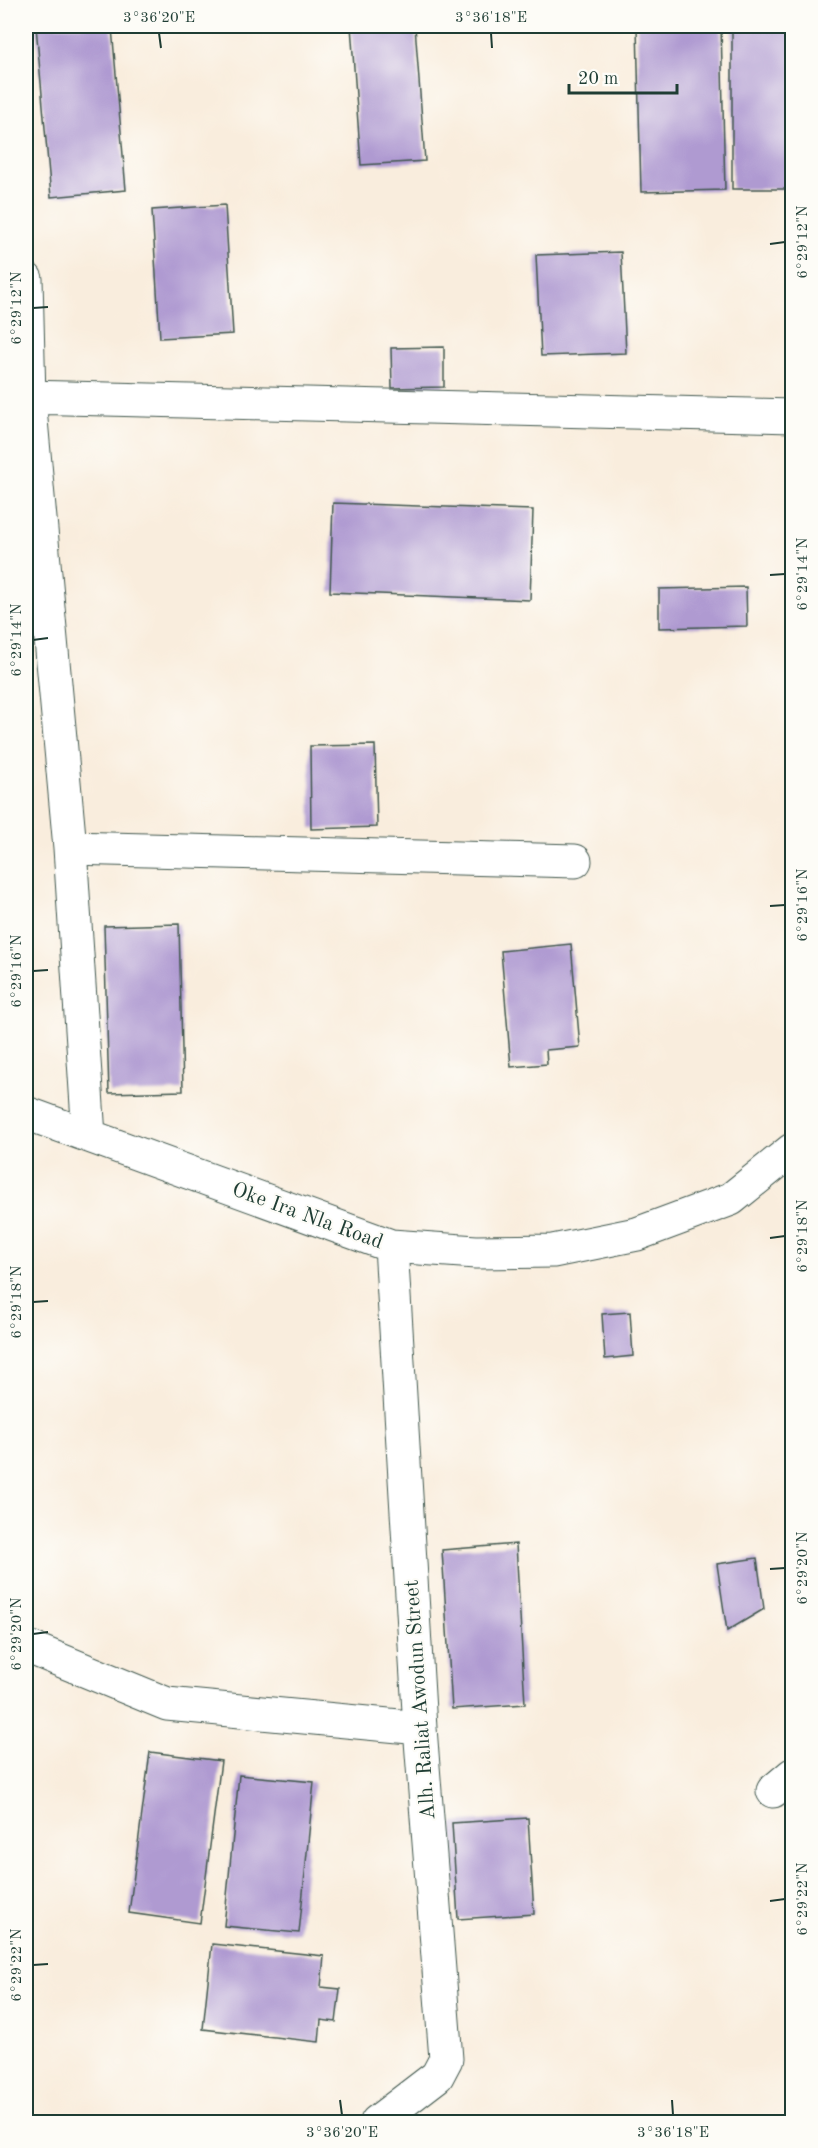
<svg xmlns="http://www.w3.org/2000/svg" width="818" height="2148" font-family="'Old Standard TT',serif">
  <rect width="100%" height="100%" fill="#fdfcf7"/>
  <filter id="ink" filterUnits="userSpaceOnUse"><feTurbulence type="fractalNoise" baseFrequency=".0167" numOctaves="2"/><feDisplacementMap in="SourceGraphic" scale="12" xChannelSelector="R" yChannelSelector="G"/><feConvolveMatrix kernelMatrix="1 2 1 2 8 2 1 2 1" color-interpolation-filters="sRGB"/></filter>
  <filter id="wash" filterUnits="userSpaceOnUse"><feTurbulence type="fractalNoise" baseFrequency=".008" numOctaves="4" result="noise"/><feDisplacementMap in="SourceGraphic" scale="24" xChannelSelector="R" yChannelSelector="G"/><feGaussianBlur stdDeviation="1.35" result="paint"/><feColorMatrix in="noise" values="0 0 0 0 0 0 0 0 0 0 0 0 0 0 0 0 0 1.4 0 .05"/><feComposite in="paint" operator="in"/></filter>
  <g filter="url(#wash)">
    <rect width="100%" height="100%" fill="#f9eddd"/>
    <g id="blocks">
      <!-- building -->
      <path fill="#af9ad1" d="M 36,26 L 117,26 L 118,27 L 112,28 L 126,190 L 51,197 Z
        M 351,26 L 415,26 L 425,161 L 361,165 Z
        M 637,26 L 721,26 L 725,190 L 641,192 Z
        M 732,26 L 792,26 L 792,189 L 732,189 Z
        M 225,205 L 233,334 L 160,338 L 152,210 Z
        M 621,252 L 626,353 L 541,356 L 536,255 Z
        M 444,347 L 444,387 L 392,388 L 391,348 Z
        M 333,503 L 533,510 L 530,600 L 330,592 Z
        M 746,587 L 747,626 L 659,628 L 659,589 Z
        M 375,745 L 377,827 L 311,829 L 310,746 Z
        M 179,924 L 183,1091 L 109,1093 L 104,926 Z
        M 571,944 L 580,1047 L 546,1050 L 547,1064 L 511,1067 L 501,951 Z
        M 630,1312 L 633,1356 L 605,1359 L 602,1314 Z
        M 516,1544 L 525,1704 L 452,1709 L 442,1550 Z
        M 757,1558 L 764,1609 L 727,1631 L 717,1564 Z
        M 150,1752 L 221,1761 L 200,1923 L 129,1913 Z
        M 239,1775 L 314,1782 L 299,1933 L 224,1926 Z
        M 528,1818 L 534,1914 L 458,1919 L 452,1823 Z
        M 212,1944 L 324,1956 L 321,1987 L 340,1989 L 336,2022 L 321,2020 L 319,2042 L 203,2029 Z"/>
    </g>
  </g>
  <g filter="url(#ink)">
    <use href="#blocks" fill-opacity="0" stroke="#40574d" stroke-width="1.5"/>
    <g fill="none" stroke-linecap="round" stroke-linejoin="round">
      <!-- minor casing -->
      <g stroke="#40574d" stroke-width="35">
        <path id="minor" d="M 26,279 L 29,398 L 70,848 L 89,1136
          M 26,397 L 792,416
          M 70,848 L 575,861
          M 26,1113 L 391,1246 L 476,1252 L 553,1251 L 637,1234 L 731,1199 L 792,1150
          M 26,1646 L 167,1704 L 420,1728
          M 773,1791 L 792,1775
          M 377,2122 L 437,2076 L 446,2059 L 420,1728 L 391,1246"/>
      </g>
      <!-- minor -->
      <use href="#minor" stroke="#fff" stroke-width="33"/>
    </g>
  </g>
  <!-- ticks -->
  <path fill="none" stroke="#1f3d34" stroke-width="2" d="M 159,33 L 161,48M 491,33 L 492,48M 770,244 L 785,242M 33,308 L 48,307M 770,575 L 785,574M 33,640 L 48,638M 770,906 L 785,905M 33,971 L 48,970M 770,1238 L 785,1236M 33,1302 L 48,1301M 770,1569 L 785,1568M 33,1634 L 48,1632M 770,1901 L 785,1899M 33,1965 L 48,1964M 340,2100 L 342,2115M 672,2100 L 673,2115"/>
  <g text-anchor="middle" stroke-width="4.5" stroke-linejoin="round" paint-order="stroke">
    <!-- street labels -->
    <g font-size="21" fill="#1f3d34" stroke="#fdfcf7">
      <text transform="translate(308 1215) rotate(20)" y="7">Oke Ira Nla Road</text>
      <text transform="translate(419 1700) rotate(-94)" y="7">Alh. Raliat Awodun Street</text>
    </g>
  </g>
  <!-- margin -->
  <rect width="818" height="2148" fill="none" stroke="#fdfcf7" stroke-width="66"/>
  <!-- scale -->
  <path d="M569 84v9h108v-9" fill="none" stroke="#1f3d34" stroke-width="3"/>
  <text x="578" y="84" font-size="18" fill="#1f3d34" stroke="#fdfcf7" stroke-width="4.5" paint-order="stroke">20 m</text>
  <rect x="33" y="33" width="752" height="2082" fill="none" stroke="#1f3d34" stroke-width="2"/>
  <g font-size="15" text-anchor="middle" fill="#1f3d34">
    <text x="159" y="22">3°36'20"E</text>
    <text x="491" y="22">3°36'18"E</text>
    <text transform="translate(802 242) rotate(-90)" y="5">6°29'12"N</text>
    <text transform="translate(16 308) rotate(-90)" y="5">6°29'12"N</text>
    <text transform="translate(802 574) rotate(-90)" y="5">6°29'14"N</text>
    <text transform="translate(16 640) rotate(-90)" y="5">6°29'14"N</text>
    <text transform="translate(802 905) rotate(-90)" y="5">6°29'16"N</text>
    <text transform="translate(16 971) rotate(-90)" y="5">6°29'16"N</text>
    <text transform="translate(802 1236) rotate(-90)" y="5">6°29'18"N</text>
    <text transform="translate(16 1302) rotate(-90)" y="5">6°29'18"N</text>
    <text transform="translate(802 1568) rotate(-90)" y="5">6°29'20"N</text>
    <text transform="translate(16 1634) rotate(-90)" y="5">6°29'20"N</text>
    <text transform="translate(802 1899) rotate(-90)" y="5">6°29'22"N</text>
    <text transform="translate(16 1965) rotate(-90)" y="5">6°29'22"N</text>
    <text x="342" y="2137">3°36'20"E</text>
    <text x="673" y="2137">3°36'18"E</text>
  </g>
</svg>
